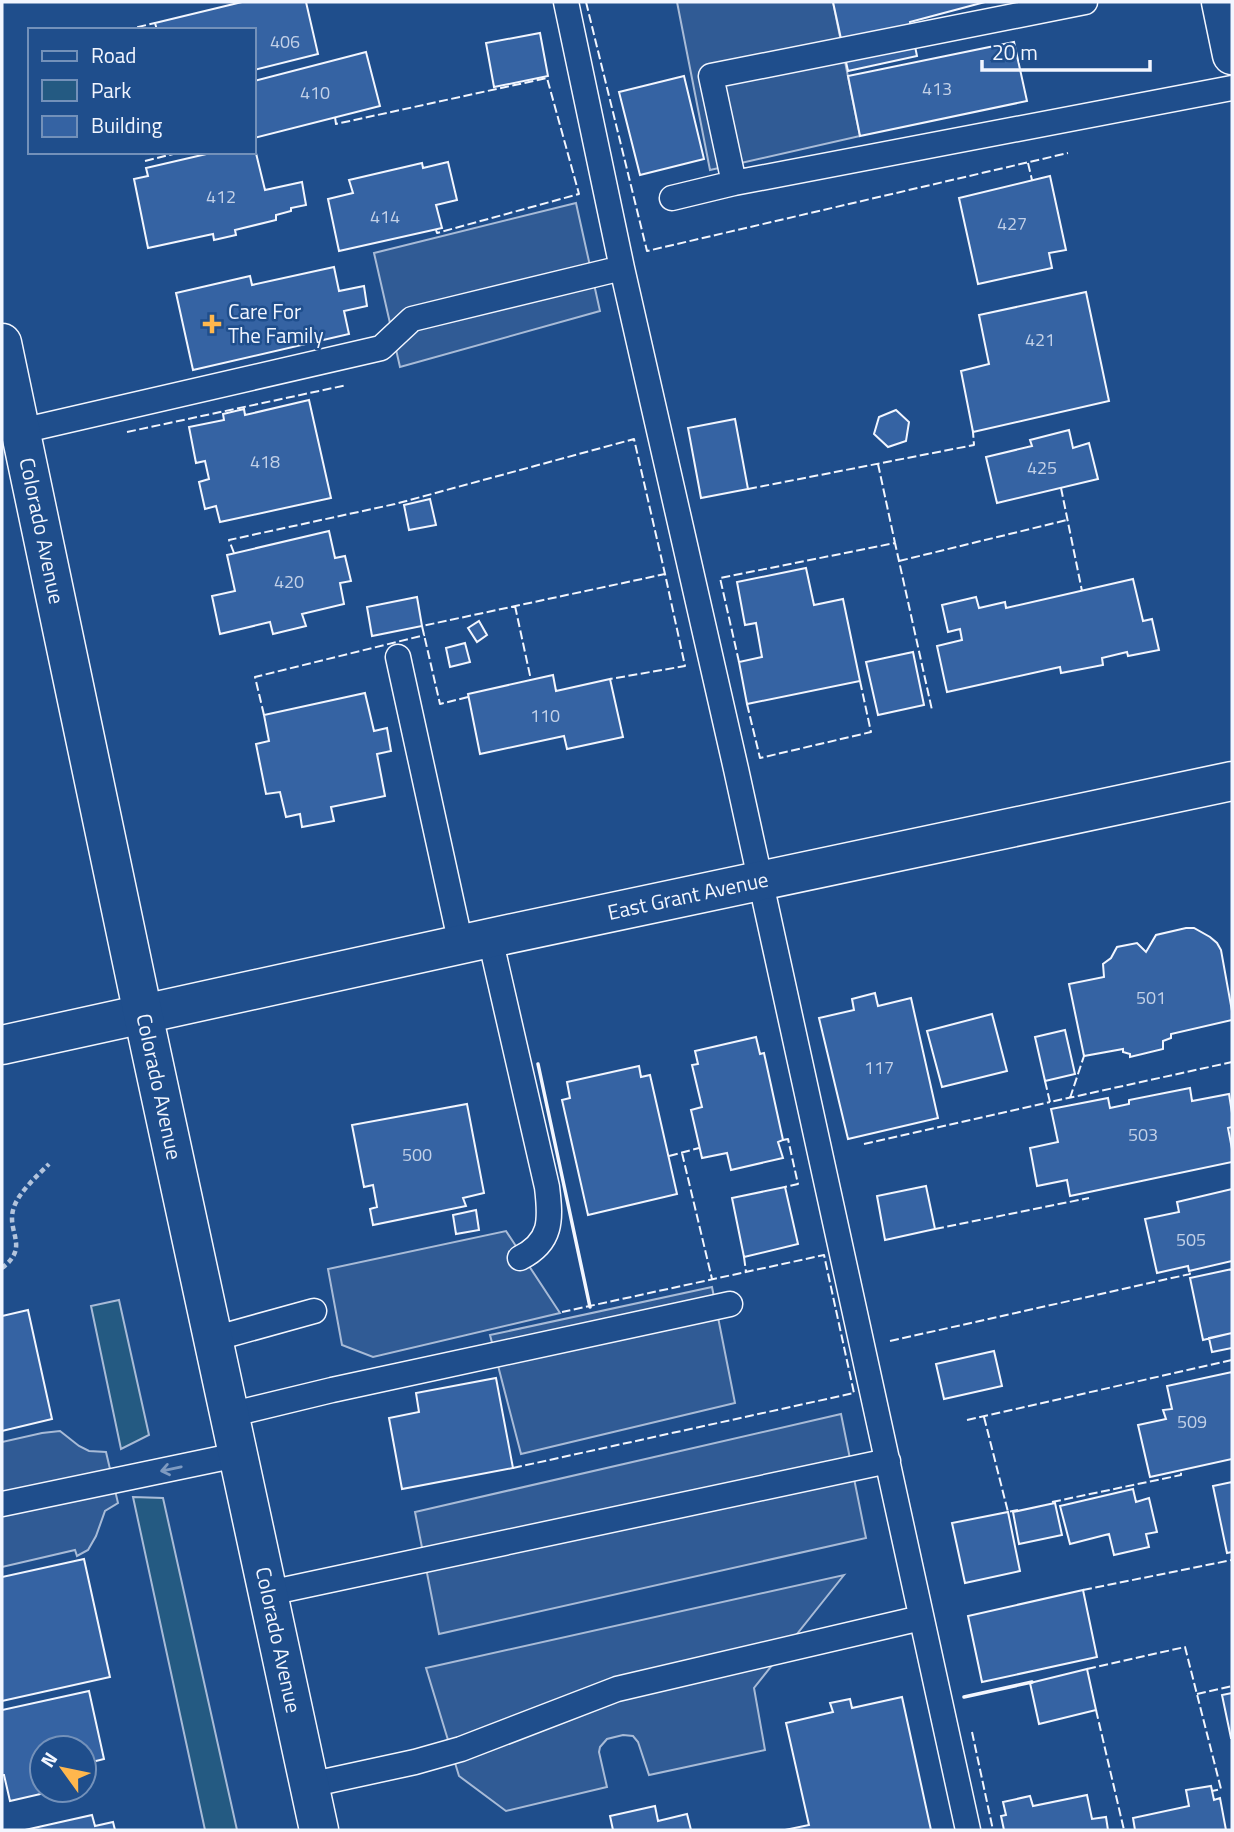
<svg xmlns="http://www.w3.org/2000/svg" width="1234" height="1832" font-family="'Titillium Web',sans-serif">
  <rect width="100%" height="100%" fill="#1f4e8c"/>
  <!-- green -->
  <path fill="#245a82" stroke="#a8bbd7" stroke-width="2" d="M 119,1300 L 149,1435 L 121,1449 L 91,1306 Z
    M 133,1497 L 163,1498 L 237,1830 L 205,1830 Z"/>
  <!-- parking -->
  <path fill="#305b95" stroke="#a8bbd7" stroke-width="2" d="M 677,2 L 833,2 L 860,136 L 710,170 Z
    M 576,203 L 600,311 L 400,367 L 374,253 Z
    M 506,1231 L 560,1313 L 373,1357 L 342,1345 L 328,1269 Z
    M 712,1287 L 735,1403 L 521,1454 L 490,1335 Z
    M 841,1414 L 866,1538 L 439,1634 L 415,1512 Z
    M 60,1431 L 79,1446 L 89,1451 L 106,1452 L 118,1503 L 105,1511 L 96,1536 L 88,1550 L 77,1556 L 75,1550 L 2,1567 L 2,1442 L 42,1433 Z
    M 844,1575 L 754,1688 L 765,1750 L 649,1775 L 638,1742 L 633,1736 L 623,1735 L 607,1739 L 600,1747 L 599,1752 L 607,1787 L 506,1811 L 459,1776 L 426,1668 Z"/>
  <!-- building -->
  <path fill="#3563a3" stroke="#f2f6ff" stroke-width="2" d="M 242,2 L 306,2 L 318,54 L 254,70 L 254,30 L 157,30 L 155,23 Z
    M 833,2 L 985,2 L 910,22 L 917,56 L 848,71 Z
    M 540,33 L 548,76 L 494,87 L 486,43 Z
    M 1014,42 L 1027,101 L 860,136 L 848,76 Z
    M 366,52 L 380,106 L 254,138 L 254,81 Z
    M 684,76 L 704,159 L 640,175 L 619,92 Z
    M 254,145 L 265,190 L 302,182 L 306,205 L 291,208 L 291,211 L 276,215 L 276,220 L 235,230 L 236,235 L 214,240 L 213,234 L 148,248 L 134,179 L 148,176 L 146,168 L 215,152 L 254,152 Z
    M 448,162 L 457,200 L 436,205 L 442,228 L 339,251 L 328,199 L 353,193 L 349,180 L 422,163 L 423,168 Z
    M 1050,176 L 1066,250 L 1049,253 L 1052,268 L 978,284 L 959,198 Z
    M 334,267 L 339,291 L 364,286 L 367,306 L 344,311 L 349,334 L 193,370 L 176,293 L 250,276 L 252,285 Z
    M 1086,292 L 1109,401 L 973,432 L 961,371 L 989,364 L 979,315 Z
    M 309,400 L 331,498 L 220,522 L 216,506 L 205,509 L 199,482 L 209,479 L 205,461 L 196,463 L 189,427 L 224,420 L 223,414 L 244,409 L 245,415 Z
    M 896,410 L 909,422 L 906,441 L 888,447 L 874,434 L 879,417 Z
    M 735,419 L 748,489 L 701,498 L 688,428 Z
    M 1069,430 L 1073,448 L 1089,443 L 1098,479 L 997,503 L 986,457 L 1032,446 L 1030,440 Z
    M 430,499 L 436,525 L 409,530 L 404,505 Z
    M 329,531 L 335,558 L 345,556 L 351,581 L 340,583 L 344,604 L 302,614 L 306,626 L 273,634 L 270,622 L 220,634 L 212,596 L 235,591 L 227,555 Z
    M 806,568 L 814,605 L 843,599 L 860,681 L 747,704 L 739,662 L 762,657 L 756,623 L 745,625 L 737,582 Z
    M 1133,579 L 1143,621 L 1152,619 L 1159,650 L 1128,656 L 1127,652 L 1102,658 L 1103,665 L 1061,673 L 1060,667 L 947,692 L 937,646 L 962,640 L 960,629 L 948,632 L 942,605 L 976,597 L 979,608 L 1005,602 L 1006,608 Z
    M 417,597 L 422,626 L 372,636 L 367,607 Z
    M 479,621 L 487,635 L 477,642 L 468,628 Z
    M 465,643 L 470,662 L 450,667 L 446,648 Z
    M 913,652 L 924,705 L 878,715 L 866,662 Z
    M 553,675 L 556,691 L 610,679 L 623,737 L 567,749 L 564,736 L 480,754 L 468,694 Z
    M 365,693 L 374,731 L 387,728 L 391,751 L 377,754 L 385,796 L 331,807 L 334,821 L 302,827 L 300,814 L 286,817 L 280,792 L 266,794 L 256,744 L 269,741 L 264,715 Z
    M 1186,928 L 1194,928 L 1210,937 L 1217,943 L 1221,950 L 1232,1011 L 1232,1020 L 1171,1034 L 1171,1038 L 1163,1041 L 1163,1049 L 1130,1057 L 1130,1054 L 1123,1052 L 1123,1049 L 1084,1056 L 1069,984 L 1104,977 L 1103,964 L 1111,958 L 1117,947 L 1137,943 L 1146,952 L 1156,935 Z
    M 875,993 L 878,1006 L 911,998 L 938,1118 L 848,1139 L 819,1018 L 854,1010 L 852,999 Z
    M 992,1014 L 1007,1071 L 942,1087 L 927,1031 Z
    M 1065,1030 L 1075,1074 L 1045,1081 L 1035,1037 Z
    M 756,1037 L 760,1054 L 764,1053 L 783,1140 L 778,1142 L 783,1158 L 731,1170 L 727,1153 L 702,1158 L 691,1110 L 702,1107 L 692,1065 L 698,1064 L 695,1051 Z
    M 639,1066 L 641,1077 L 650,1075 L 677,1194 L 588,1215 L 562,1100 L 570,1098 L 567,1082 Z
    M 1190,1088 L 1192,1101 L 1229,1094 L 1232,1113 L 1232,1127 L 1228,1128 L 1232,1149 L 1232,1162 L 1070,1196 L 1067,1180 L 1037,1186 L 1030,1148 L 1058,1142 L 1051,1109 L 1108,1098 L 1110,1108 L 1129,1104 L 1129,1100 Z
    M 467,1104 L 484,1193 L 463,1198 L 466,1206 L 373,1225 L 370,1209 L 377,1207 L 373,1185 L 364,1187 L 352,1125 Z
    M 926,1186 L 935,1229 L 885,1240 L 877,1196 Z
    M 785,1187 L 798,1244 L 744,1257 L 732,1198 Z
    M 1232,1189 L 1232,1261 L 1189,1271 L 1188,1266 L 1157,1273 L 1145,1219 L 1179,1212 L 1177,1202 Z
    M 476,1210 L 479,1230 L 456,1234 L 453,1215 Z
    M 1232,1269 L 1232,1333 L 1203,1340 L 1190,1278 Z
    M 28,1310 L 52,1419 L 2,1431 L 2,1316 Z
    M 1232,1333 L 1232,1348 L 1212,1352 L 1209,1338 Z
    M 994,1351 L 1002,1386 L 944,1399 L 936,1364 Z
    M 1232,1372 L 1232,1459 L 1150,1477 L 1138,1425 L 1166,1419 L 1163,1410 L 1172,1409 L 1167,1386 Z
    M 496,1378 L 513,1468 L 402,1489 L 389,1418 L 419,1412 L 416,1393 Z
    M 1232,1482 L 1232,1552 L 1227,1553 L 1213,1486 Z
    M 1133,1489 L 1136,1502 L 1149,1498 L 1157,1532 L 1146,1534 L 1149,1547 L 1114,1555 L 1109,1534 L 1070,1544 L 1060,1506 Z
    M 1055,1503 L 1062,1535 L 1019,1544 L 1013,1512 Z
    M 1008,1512 L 1020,1571 L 965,1583 L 952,1523 Z
    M 84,1559 L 110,1677 L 2,1701 L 2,1577 Z
    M 1083,1590 L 1097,1657 L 982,1682 L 968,1616 Z
    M 1087,1669 L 1096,1710 L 1039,1724 L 1030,1683 Z
    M 89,1691 L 104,1759 L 84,1764 L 84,1748 L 42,1748 L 42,1790 L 45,1790 L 45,1793 L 10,1801 L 4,1775 L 2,1775 L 2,1710 Z
    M 1232,1693 L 1232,1738 L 1231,1738 L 1222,1695 Z
    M 902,1697 L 931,1830 L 785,1830 L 809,1825 L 786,1723 L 833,1712 L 830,1703 L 850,1699 L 852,1708 Z
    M 1211,1786 L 1214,1800 L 1220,1798 L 1226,1830 L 1135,1830 L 1133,1818 L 1189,1806 L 1186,1790 Z
    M 1087,1795 L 1092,1819 L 1106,1817 L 1108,1830 L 1004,1830 L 1001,1816 L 1006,1815 L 1003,1802 L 1030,1796 L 1033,1806 Z
    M 655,1806 L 658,1821 L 687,1814 L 691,1830 L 613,1830 L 610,1816 Z
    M 92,1815 L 95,1826 L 113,1822 L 115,1830 L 25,1830 Z"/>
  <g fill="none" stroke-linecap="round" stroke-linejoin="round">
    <!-- lane casing -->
    <g stroke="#f2f6ff" stroke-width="27">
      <path id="lane" d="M 566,2 L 622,268 L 736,769 L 968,1830
        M 1085,2 L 711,76 L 734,183 L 1232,88
        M 672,198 L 734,183
        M 21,431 L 381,348 L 412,319 L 622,268
        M 398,657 L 461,945
        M 490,938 L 547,1187 C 551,1220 552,1242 520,1258
        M 213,1339 L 314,1311
        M 229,1415 L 332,1390 L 730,1304
        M 2,1504 L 237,1455
        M 269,1593 L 888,1461
        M 309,1785 L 415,1762 L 461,1749 L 617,1689 L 921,1618"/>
    </g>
    <!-- street casing -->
    <g stroke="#f2f6ff" stroke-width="41">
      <g id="street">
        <path d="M 1221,2 L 1232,55"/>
        <path id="s1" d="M 2,1045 L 490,938 L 1232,781"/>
      </g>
    </g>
    <!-- secondary casing -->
    <g stroke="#f2f6ff" stroke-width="41">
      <g id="secondary">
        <path id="s2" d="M 2,343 L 143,1014 L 319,1830"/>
      </g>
    </g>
    <!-- path -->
    <path stroke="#b3c4dc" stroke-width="4.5" stroke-dasharray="5 3.5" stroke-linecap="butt" d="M 2,1268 C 31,1246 5,1232 14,1207 C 19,1192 38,1175 49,1164"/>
    <!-- lane -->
    <use href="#lane" stroke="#1f4e8c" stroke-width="24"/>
    <!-- street -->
    <use href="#street" stroke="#1f4e8c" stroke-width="38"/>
    <!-- secondary -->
    <use href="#secondary" stroke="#1f4e8c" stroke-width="38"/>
    <!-- fence -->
    <path stroke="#f2f6ff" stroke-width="2" stroke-dasharray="9 3.5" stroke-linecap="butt" d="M 586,2 L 647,251 L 1068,153
      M 125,30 L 155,23
      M 335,117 L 336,124 L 547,78 L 579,194 L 437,233 L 436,230
      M 145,161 L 181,152
      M 1028,163 L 1032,180
      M 127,432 L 347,385
      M 878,464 L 895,543
      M 1061,488 L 1082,591
      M 748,489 L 974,445 L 973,432
      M 234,553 L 229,540 L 395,504 L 634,439 L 665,574
      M 899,561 L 1067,520
      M 515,606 L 531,680
      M 739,662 L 720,578 L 895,543 L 932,710
      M 468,697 L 440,704 L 422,626 L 665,574 L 685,666 L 610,679
      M 747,704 L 760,758 L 871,732 L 860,681
      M 264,715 L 255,677 L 425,635
      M 1045,1081 L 1050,1102 L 1232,1062
      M 1070,1098 L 1084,1056
      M 783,1140 L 788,1139 L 798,1184 L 785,1187
      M 864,1144 L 1050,1102
      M 682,1153 L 712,1279
      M 669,1156 L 699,1148
      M 935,1229 L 1089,1198
      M 744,1257 L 746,1272
      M 890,1341 L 1190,1274 L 1189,1271
      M 984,1417 L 1008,1512 L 1018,1510
      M 967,1420 L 1232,1360
      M 513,1468 L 854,1393 L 824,1255 L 562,1312
      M 1052,1502 L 1181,1475 L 1181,1470
      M 1083,1590 L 1232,1560
      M 1087,1669 L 1185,1647 L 1221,1789 L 1212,1791
      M 1197,1694 L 1232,1686
      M 1096,1710 L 1124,1830
      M 972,1732 L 993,1830"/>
    <!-- wall -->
    <path stroke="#f2f6ff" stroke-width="3.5" d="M 538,1064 L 590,1307
      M 964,1697 L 1032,1682"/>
  </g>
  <!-- one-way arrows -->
  <defs><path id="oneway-shaft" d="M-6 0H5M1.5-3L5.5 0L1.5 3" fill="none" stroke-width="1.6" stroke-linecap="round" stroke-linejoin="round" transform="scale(1.75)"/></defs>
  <use stroke="#7e9ac0" href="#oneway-shaft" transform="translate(171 1469) rotate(168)"/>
  <!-- markers -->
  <path fill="#ffb74d" stroke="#1f4e8c" stroke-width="2.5" d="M208.5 313.5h7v7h7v7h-7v7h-7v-7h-7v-7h7z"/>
  <g text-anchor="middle" stroke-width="5" stroke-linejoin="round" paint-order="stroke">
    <!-- number labels -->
    <g font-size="18" fill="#c3d1e8">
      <text x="285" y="48">406</text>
      <text x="937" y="95">413</text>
      <text x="315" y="99">410</text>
      <text x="221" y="203">412</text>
      <text x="385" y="223">414</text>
      <text x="1012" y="230">427</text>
      <text x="1040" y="346">421</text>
      <text x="265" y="468">418</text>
      <text x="1042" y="474">425</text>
      <text x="289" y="588">420</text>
      <text x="545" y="722">110</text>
      <text x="1151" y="1004">501</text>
      <text x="879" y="1074">117</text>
      <text x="1143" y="1141">503</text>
      <text x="417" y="1161">500</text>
      <text x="1191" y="1246">505</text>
      <text x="1192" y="1428">509</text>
    </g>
    <!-- poi labels -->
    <g font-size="21" fill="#f2f6ff" stroke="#1f4e8c" text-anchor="start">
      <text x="228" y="319">Care For<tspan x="228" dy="24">The Family</tspan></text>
    </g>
    <!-- street labels -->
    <g font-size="21" fill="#f2f6ff" stroke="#1f4e8c">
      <text dy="7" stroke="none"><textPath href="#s2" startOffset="192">Colorado Avenue</textPath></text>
      <text dy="7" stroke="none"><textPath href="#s1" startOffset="702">East Grant Avenue</textPath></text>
      <text dy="7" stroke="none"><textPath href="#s2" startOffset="760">Colorado Avenue</textPath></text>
      <text dy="7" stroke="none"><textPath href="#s2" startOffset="1326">Colorado Avenue</textPath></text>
    </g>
  </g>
  <!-- border -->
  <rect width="1234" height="1832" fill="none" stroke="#f2f6ff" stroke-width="7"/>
  <!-- legend -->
  <rect x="28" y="28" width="228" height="126" fill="#1f4e8c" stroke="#7391ba" stroke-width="2"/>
  <rect x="42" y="51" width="35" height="10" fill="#1f4e8c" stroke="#7391ba" stroke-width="2"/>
  <text x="91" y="63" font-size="21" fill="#f2f6ff">Road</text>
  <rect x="42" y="80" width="35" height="21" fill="#245a82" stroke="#7391ba" stroke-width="2"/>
  <text x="91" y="98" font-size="21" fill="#f2f6ff">Park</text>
  <rect x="42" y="116" width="35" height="21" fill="#3563a3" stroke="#7391ba" stroke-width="2"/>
  <text x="91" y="133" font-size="21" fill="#f2f6ff">Building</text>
  <!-- north arrow -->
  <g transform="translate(63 1769) rotate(303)"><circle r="33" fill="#1f4e8c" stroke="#7391ba" stroke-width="2"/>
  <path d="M0-5L12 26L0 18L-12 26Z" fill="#ffb74d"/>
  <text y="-10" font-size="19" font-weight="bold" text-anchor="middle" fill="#f2f6ff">N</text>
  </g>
  <!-- scale -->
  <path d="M982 60v10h168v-10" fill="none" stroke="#f2f6ff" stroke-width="3.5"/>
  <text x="992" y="60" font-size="21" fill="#f2f6ff" stroke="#1f4e8c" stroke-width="5" paint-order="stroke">20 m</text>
</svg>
